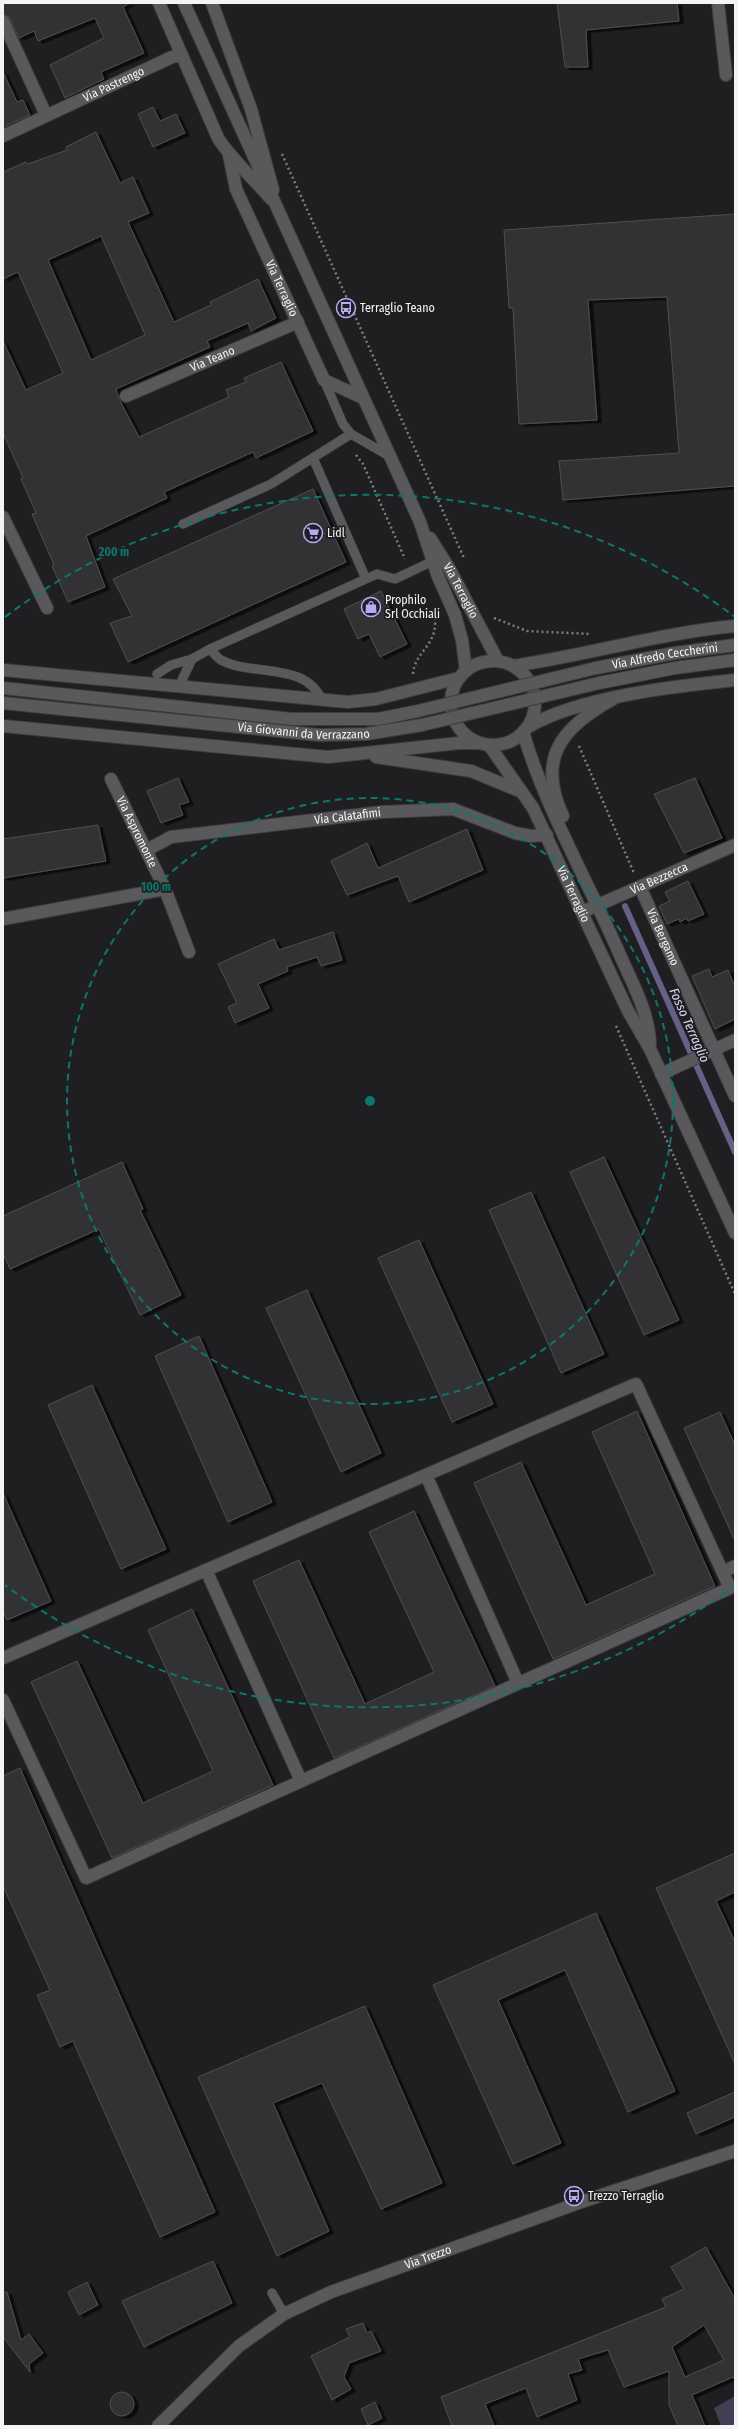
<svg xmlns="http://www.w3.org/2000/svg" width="738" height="2429" font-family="'Fira Sans Condensed',sans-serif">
  <defs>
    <filter id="shadow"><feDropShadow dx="4.5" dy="2.5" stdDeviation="0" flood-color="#0009"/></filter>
  </defs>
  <rect width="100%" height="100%" fill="#1f1f21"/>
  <!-- green -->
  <path fill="#413e55" d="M 735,2396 L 735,2426 L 721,2426 L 714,2408 Z"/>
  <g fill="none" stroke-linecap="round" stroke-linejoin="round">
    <!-- stream -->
    <path stroke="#656086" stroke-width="6" d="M 625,906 L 735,1152"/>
  </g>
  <!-- building -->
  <path fill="#333335" stroke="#4e4e51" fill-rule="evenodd" filter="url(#shadow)" d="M 3,3 L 130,3 L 123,7 L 144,53 L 101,72 L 104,79 L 65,98 L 50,65 L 104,38 L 95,18 L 38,41 L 34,31 L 19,38 L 10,18 L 3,14 Z
    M 557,3 L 677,3 L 679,21 L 586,30 L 588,67 L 565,67 Z
    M 3,72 L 17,102 L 23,100 L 30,115 L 3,127 Z
    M 153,107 L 160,121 L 176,114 L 185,133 L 153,147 L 138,114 Z
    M 96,132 L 120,183 L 133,177 L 149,213 L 128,222 L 174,322 L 211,305 L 210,302 L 258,279 L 276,318 L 251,331 L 248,323 L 207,341 L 210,347 L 116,389 L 119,399 L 139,437 L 229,397 L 226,390 L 246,382 L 244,378 L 281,362 L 313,431 L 256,458 L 253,452 L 164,492 L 167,498 L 86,536 L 105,587 L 68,602 L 52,566 L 54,565 L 32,514 L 36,513 L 21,479 L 23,478 L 3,433 L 3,341 L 26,390 L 63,373 L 18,272 L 3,279 L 3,172 L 26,162 L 28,164 L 67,150 L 66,147 ZM 101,236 L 145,335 L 91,360 L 48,260 Z
    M 735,214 L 735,486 L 563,500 L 559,461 L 679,453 L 667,297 L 588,300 L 597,420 L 519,424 L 513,308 L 509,308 L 504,230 Z
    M 313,489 L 346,562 L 128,662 L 110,623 L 132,616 L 113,579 Z
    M 381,591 L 407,644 L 380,657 L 369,634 L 358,639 L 344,609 Z
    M 178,778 L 189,802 L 179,805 L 183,815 L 161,823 L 147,791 Z
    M 695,778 L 722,838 L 684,853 L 654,794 Z
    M 98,825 L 106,861 L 3,878 L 3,839 Z
    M 467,829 L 483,870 L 409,902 L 398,876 L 347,895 L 331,861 L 367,843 L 378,868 Z
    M 688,881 L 704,914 L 688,921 L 687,918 L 680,922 L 679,919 L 667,924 L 659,906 L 670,901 L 665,892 Z
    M 333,932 L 342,960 L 321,966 L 317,957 L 287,967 L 288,971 L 258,984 L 269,1008 L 235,1023 L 228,1007 L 237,1003 L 218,964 L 274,939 L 279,950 Z
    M 709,969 L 712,977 L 728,970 L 735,987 L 735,1019 L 715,1029 L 692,976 Z
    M 604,1157 L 679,1320 L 644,1335 L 570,1172 Z
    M 122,1162 L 143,1209 L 140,1210 L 181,1295 L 140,1315 L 99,1229 L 10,1269 L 3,1253 L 3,1216 Z
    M 531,1192 L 604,1354 L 561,1373 L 489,1210 Z
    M 419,1240 L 493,1404 L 452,1422 L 378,1258 Z
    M 307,1290 L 381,1453 L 341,1472 L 266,1308 Z
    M 199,1336 L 272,1502 L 228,1522 L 155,1356 Z
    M 92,1385 L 166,1549 L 121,1569 L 48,1405 Z
    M 637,1411 L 715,1586 L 553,1659 L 474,1483 L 521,1462 L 586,1605 L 655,1574 L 592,1432 Z
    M 720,1412 L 735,1445 L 735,1541 L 684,1428 Z
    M 3,1493 L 51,1601 L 7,1620 L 3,1610 Z
    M 414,1511 L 495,1686 L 334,1758 L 253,1581 L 299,1560 L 365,1704 L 434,1672 L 369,1532 Z
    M 192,1609 L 273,1785 L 112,1858 L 31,1682 L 77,1661 L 143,1803 L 213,1771 L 148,1630 Z
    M 20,1768 L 215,2212 L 160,2237 L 73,2041 L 60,2047 L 37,1995 L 50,1990 L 3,1886 L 3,1776 Z
    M 735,1853 L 735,1892 L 716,1901 L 735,1942 L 735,2064 L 656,1888 Z
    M 596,1913 L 675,2091 L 628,2112 L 565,1970 L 498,2000 L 561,2143 L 513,2164 L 433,1985 Z
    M 365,2006 L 442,2183 L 381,2209 L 322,2083 L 273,2103 L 329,2231 L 277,2256 L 198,2077 Z
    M 735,2092 L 735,2117 L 696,2134 L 687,2113 Z
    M 706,2247 L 735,2299 L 735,2380 L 733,2377 L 692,2395 L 705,2426 L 678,2426 L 669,2405 L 669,2371 L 624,2387 L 608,2350 L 578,2359 L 582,2370 L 568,2374 L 577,2400 L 537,2417 L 526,2388 L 485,2404 L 494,2426 L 452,2426 L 441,2397 L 666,2307 L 662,2299 L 684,2289 L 671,2267 ZM 704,2325 L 724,2360 L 685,2377 L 672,2347 Z
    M 213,2261 L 232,2303 L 144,2347 L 122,2301 Z
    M 87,2282 L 98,2305 L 79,2315 L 68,2292 Z
    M 3,2292 L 7,2292 L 21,2340 L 29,2334 L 43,2353 L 29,2364 L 30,2372 L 3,2337 Z
    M 363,2323 L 367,2333 L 371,2331 L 381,2351 L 349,2363 L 344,2377 L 351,2389 L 332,2400 L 311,2356 L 350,2337 L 346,2329 Z
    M110 2404a12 12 0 1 1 24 0a12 12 0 1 1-24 0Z
    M 375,2402 L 382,2418 L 368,2425 L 361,2409 Z"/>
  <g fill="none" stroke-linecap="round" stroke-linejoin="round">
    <!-- lane casing -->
    <g stroke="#3d3d3e" stroke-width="10">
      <path id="lane" d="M 324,380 L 343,424 L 351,434 L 391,457
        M 313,458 L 366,579
        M 183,524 L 271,484 L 351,434
        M 210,649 C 213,652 217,658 221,660 C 252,677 307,661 322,701
        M 157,674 L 171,665 L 192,659 L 210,649 L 377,574 L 395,579 L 433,561
        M 182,680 L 192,659
        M 272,2293 L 284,2314"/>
    </g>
    <!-- street casing -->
    <g stroke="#3d3d3e" stroke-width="14">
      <g id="street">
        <path d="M 159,3 L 218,138 C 232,160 254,179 271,199"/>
        <path d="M 212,3 L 251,109 L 273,190"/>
        <path d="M 718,3 L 726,75"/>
        <path d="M 3,21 L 46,115"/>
        <path id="s1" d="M 3,136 L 172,57 L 182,55"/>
        <path id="s2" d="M 229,155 L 236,189 L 324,380 L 363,398"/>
        <path id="s3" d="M 126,396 L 298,322"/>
        <path d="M 3,517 L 47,608"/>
        <path id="s4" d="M 111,779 L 165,889 L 189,952"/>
        <path id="s5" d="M 147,850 L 171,837 L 382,812 L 453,809 L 515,833 L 531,836 L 547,835"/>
        <path id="s6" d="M 640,887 L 735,1096"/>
        <path id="s7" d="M 582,912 L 735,845"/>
        <path d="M 3,919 L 165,889"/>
        <path d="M 661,1074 L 735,1040"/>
        <path d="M 426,1475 L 518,1683"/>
        <path d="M 206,1570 L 301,1781"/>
        <path d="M 723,1572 L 735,1566"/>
        <path d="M 3,1658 L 636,1384 L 730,1588 L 86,1878 L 3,1700"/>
        <path id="s8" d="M 158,2426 L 239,2346 L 284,2314 L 331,2292 L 584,2201 L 735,2151"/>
      </g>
    </g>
    <!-- secondary casing -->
    <g stroke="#3d3d3e" stroke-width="14">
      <g id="secondary">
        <path d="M 184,3 L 420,522 L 437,574 L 455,615 L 462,640 L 466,671"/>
        <path id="s9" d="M 430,538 L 449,568 L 498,661"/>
        <circle cx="493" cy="703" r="42"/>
        <path d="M 513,666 C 588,655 660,633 735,626"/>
        <path id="s10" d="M 596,668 L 675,653 L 735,645"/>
        <path d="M 3,670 L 348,702 L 376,699 L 459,678"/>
        <path d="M 599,683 L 675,668 L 735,660"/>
        <path d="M 3,688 L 292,719 L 378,719 L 418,711"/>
        <path id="s11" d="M 3,703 L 319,735 L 366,734 L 422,725"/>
        <path d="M 3,726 L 328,757 L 459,743 L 480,743"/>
        <path d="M 528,727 C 578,697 676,686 735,680"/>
        <path d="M 523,732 C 546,810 588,881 620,955 C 632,983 649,1012 650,1044"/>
        <path id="s12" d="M 489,745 L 533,808 L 628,1011 L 650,1049 L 735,1233"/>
        <path d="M 376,757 L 471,771 L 522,792"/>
        <path d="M 563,816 C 536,758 562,727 613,699"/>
      </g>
    </g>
    <!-- path -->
    <path stroke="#7d7d7f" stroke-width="2.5" stroke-dasharray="2 3" stroke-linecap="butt" d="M 282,154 L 464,558
      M 356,455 L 363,464 L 405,559
      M 494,618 L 527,631 L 591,634
      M 413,674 C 415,649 441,646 434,611
      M 579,746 L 634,873
      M 616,1026 L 735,1294"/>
    <!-- lane -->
    <use href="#lane" stroke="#59595c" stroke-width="9"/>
    <!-- street -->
    <use href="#street" stroke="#59595c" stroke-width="12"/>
    <!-- secondary -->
    <use href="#secondary" stroke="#59595c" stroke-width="12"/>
    <!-- secondary-bridge casing -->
    <g stroke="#3d3d3e" stroke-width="14" stroke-linecap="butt">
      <path id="secondary-bridge" d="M 418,711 L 596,668
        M 422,725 L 599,683"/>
    </g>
    <!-- secondary-bridge -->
    <use href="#secondary-bridge" stroke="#59595c" stroke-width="12"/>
  </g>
  <!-- distance rings -->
  <g fill="none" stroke="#0f766e" stroke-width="2" stroke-dasharray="7 5">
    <circle cx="370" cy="1101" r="303"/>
    <path d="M735 1585A606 606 0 0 1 5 1585M5 617A606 606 0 0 1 735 617"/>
  </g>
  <!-- icons -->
  <defs>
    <g id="bus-ring" transform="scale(1)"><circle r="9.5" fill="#1f1f21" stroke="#b7abf8" stroke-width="1.5"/><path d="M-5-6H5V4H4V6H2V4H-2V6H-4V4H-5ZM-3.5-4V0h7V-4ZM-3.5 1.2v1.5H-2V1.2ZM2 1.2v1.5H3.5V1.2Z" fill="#b7abf8"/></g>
    <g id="supermarket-ring" transform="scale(1)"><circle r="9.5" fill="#1f1f21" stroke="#b7abf8" stroke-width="1.5"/><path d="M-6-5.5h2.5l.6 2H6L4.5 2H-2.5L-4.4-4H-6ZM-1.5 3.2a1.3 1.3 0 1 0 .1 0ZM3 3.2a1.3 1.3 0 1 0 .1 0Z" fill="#b7abf8"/></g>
    <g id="shop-ring" transform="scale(1)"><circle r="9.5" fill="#1f1f21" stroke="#b7abf8" stroke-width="1.5"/><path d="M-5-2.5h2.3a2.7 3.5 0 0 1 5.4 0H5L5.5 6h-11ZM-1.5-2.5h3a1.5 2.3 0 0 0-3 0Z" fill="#b7abf8"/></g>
  </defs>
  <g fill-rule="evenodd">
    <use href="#bus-ring" x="346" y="308"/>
    <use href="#supermarket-ring" x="313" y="533"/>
    <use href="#shop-ring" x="371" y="607"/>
    <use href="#bus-ring" x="574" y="2196"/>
  </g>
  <g text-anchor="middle" stroke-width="3.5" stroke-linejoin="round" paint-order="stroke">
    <!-- street labels -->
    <g font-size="12" fill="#f4f4f5" stroke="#1f1f21">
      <text dy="4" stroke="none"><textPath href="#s1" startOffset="122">Via Pastrengo</textPath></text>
      <text dy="4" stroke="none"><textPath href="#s2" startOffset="144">Via Terraglio</textPath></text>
      <text dy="4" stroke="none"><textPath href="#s3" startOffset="94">Via Teano</textPath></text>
      <text dy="4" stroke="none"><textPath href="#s9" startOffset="61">Via Terraglio</textPath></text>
      <text dy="4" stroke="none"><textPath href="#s10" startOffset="70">Via Alfredo Ceccherini</textPath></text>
      <text dy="4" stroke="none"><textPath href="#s11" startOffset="302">Via Giovanni da Verrazzano</textPath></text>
      <text dy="4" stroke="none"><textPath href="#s5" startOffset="205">Via Calatafimi</textPath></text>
      <text dy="4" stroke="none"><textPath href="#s4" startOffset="59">Via Aspromonte</textPath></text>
      <text dy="4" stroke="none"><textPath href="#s7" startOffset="84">Via Bezzecca</textPath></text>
      <text dy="4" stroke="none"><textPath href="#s12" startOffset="172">Via Terraglio</textPath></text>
      <text dy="4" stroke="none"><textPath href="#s6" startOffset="55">Via Bergamo</textPath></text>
      <text dy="4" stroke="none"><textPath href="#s8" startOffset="324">Via Trezzo</textPath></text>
    </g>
    <!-- poi labels -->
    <g font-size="12" fill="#f4f4f5" stroke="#1f1f21" text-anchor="start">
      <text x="360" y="312">Terraglio Teano</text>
      <text x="327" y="537">Lidl</text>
      <text x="385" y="604">Prophilo<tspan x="385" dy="14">Srl Occhiali</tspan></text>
      <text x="588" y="2200">Trezzo Terraglio</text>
    </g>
    <!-- water labels -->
    <g font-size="13" font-style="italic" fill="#dedbf6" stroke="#1f1f21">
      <text transform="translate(690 1025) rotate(66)" y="5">Fosso Terraglio</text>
    </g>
  </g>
  <circle cx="370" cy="1101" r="6" fill="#0f766e" stroke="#1f1f21" stroke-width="2"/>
  <g font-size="12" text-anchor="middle" font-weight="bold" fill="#0f766e" stroke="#1f1f21" stroke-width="3.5" stroke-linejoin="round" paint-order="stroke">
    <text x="114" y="556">200 m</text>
    <text x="156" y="891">100 m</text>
  </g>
  <!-- border -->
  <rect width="738" height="2429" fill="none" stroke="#f4f4f5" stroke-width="8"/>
</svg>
